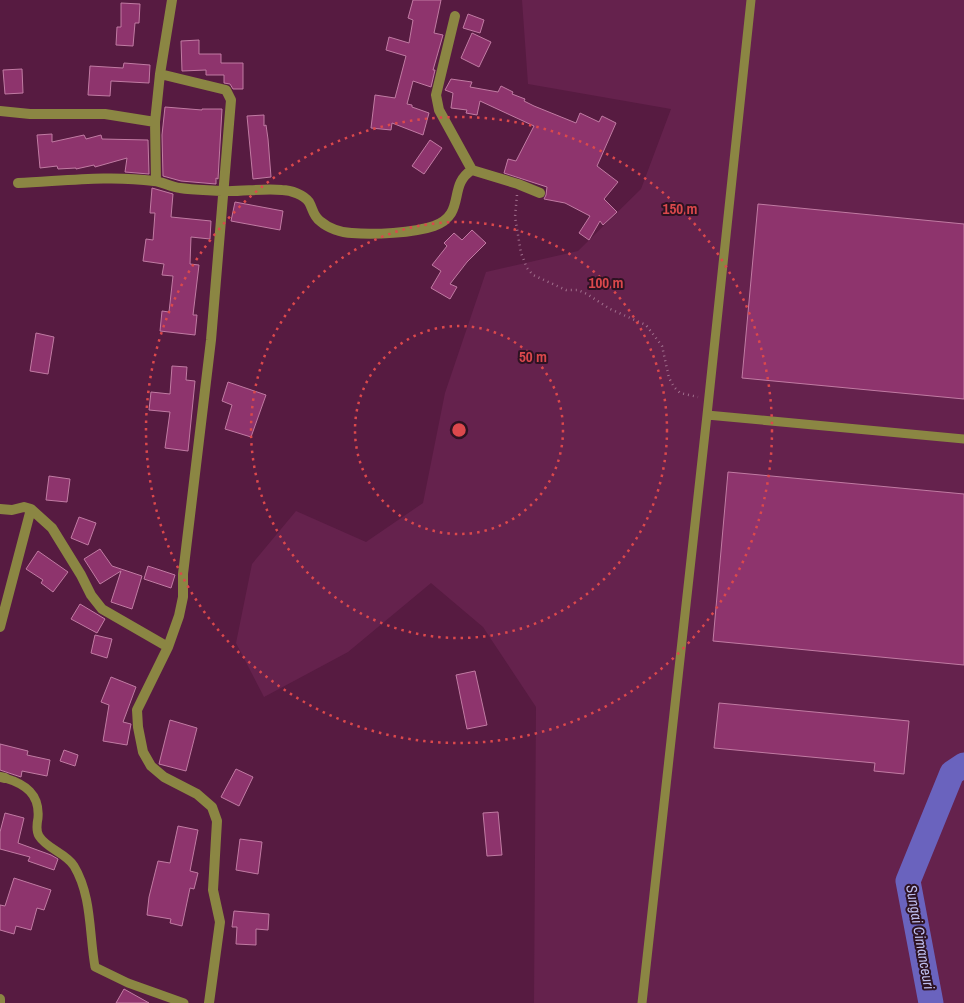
<svg xmlns="http://www.w3.org/2000/svg" width="964" height="1003" font-family="'Archivo Narrow',sans-serif">
  <rect width="100%" height="100%" fill="#571b41"/>
  <!-- built -->
  <path fill="#65224d" d="M 522,0 L 964,0 L 964,1003 L 534,1003 L 536,707 L 483,627 L 431,583 L 348,652 L 264,697 L 236,643 L 252,564 L 296,511 L 366,542 L 423,503 L 445,393 L 486,272 L 578,251 L 641,189 L 671,109 L 528,84 Z"/>
  <g fill="none" stroke-linecap="round" stroke-linejoin="round">
    <!-- river -->
    <path stroke="#6a63be" stroke-width="25" d="M 931,1003 L 908,881 L 952,773 L 964,765"/>
  </g>
  <!-- building -->
  <path fill="#8e346d" stroke="#c17ba3" d="M 413,0 L 441,0 L 434,33 L 443,35 L 433,70 L 435,70 L 431,87 L 413,81 L 407,104 L 412,105 L 412,107 L 429,113 L 423,135 L 392,123 L 391,130 L 371,128 L 375,95 L 395,98 L 406,56 L 386,50 L 389,37 L 409,43 L 413,20 L 408,18 Z
    M 121,3 L 140,4 L 139,23 L 135,23 L 133,46 L 116,45 L 117,27 L 121,27 Z
    M 468,14 L 484,20 L 480,33 L 463,28 Z
    M 472,33 L 491,42 L 479,67 L 461,58 Z
    M 199,40 L 199,54 L 221,54 L 221,63 L 243,63 L 243,89 L 233,89 L 230,84 L 224,83 L 224,75 L 206,75 L 206,70 L 182,71 L 181,41 Z
    M 124,63 L 150,65 L 149,83 L 111,81 L 110,96 L 88,95 L 90,66 L 123,68 Z
    M 22,69 L 23,93 L 5,94 L 3,70 Z
    M 451,79 L 472,82 L 470,87 L 498,92 L 501,86 L 513,92 L 512,94 L 525,99 L 524,101 L 534,106 L 576,123 L 580,113 L 599,122 L 602,116 L 616,123 L 597,166 L 618,182 L 604,199 L 617,212 L 603,225 L 600,221 L 589,240 L 579,233 L 590,216 L 565,203 L 544,199 L 546,195 L 547,187 L 504,173 L 508,159 L 516,161 L 534,126 L 480,101 L 477,115 L 466,113 L 467,110 L 451,108 L 453,93 L 445,90 Z
    M 165,107 L 202,110 L 202,109 L 222,109 L 218,179 L 216,178 L 216,184 L 181,181 L 163,176 L 162,135 Z
    M 264,115 L 264,126 L 266,125 L 268,139 L 271,177 L 253,179 L 247,116 Z
    M 52,134 L 52,142 L 84,135 L 86,139 L 101,135 L 102,139 L 148,140 L 149,174 L 125,172 L 127,158 L 95,167 L 94,165 L 76,169 L 76,168 L 58,169 L 57,166 L 40,168 L 37,135 Z
    M 430,140 L 442,148 L 424,174 L 412,166 Z
    M 152,188 L 173,194 L 171,217 L 211,221 L 210,239 L 191,237 L 190,264 L 199,265 L 193,315 L 197,315 L 195,335 L 160,331 L 162,311 L 169,312 L 173,276 L 162,275 L 164,264 L 143,261 L 146,239 L 153,240 L 155,213 L 150,213 Z
    M 235,202 L 283,211 L 280,230 L 231,221 Z
    M 758,204 L 964,224 L 964,399 L 742,378 Z
    M 472,230 L 486,243 L 467,262 L 450,284 L 457,287 L 450,299 L 431,288 L 441,271 L 432,265 L 447,246 L 444,243 L 454,233 L 462,240 Z
    M 36,333 L 54,337 L 48,374 L 30,371 Z
    M 172,366 L 187,367 L 186,380 L 195,381 L 188,451 L 165,448 L 170,412 L 149,410 L 151,392 L 170,394 Z
    M 228,382 L 266,395 L 251,437 L 225,429 L 232,405 L 222,401 Z
    M 728,472 L 964,494 L 964,665 L 713,641 Z
    M 49,476 L 70,479 L 67,502 L 46,500 Z
    M 79,517 L 96,523 L 88,545 L 71,538 Z
    M 100,549 L 112,566 L 142,576 L 132,609 L 111,602 L 121,571 L 100,584 L 84,559 Z
    M 38,551 L 68,572 L 53,592 L 41,583 L 43,580 L 26,569 Z
    M 148,566 L 175,575 L 171,588 L 144,579 Z
    M 80,604 L 105,619 L 97,633 L 71,619 Z
    M 95,635 L 112,639 L 107,658 L 91,653 Z
    M 475,671 L 487,725 L 467,729 L 456,675 Z
    M 111,677 L 136,687 L 123,722 L 131,724 L 127,745 L 103,741 L 109,705 L 101,702 Z
    M 719,703 L 909,721 L 904,774 L 874,771 L 875,763 L 714,748 Z
    M 170,720 L 197,728 L 186,771 L 159,764 Z
    M 0,744 L 28,751 L 27,755 L 50,760 L 47,776 L 22,771 L 21,777 L 0,770 Z
    M 64,750 L 78,755 L 75,766 L 60,761 Z
    M 236,769 L 253,777 L 239,806 L 221,797 Z
    M 498,812 L 502,855 L 487,856 L 483,813 Z
    M 5,813 L 24,818 L 18,843 L 51,855 L 58,859 L 54,870 L 28,861 L 30,857 L 0,849 L 0,832 Z
    M 178,826 L 198,830 L 190,871 L 198,873 L 194,889 L 190,888 L 182,926 L 170,923 L 171,919 L 147,915 L 149,897 L 158,861 L 170,863 Z
    M 240,839 L 262,842 L 258,874 L 236,870 Z
    M 14,878 L 51,890 L 44,910 L 37,908 L 31,930 L 16,926 L 14,934 L 0,930 L 0,905 L 5,906 Z
    M 234,911 L 269,914 L 268,930 L 256,929 L 256,945 L 236,944 L 237,927 L 232,927 Z
    M 124,989 L 149,1003 L 116,1003 Z"/>
  <g fill="none" stroke-linecap="round" stroke-linejoin="round">
    <!-- path -->
    <path stroke="#a06e8c" stroke-width="2.5" stroke-dasharray="1 4" stroke-linecap="butt" d="M 517,195 L 515,217 L 521,253 L 527,268 L 533,275 L 566,290 L 578,290 L 587,294 L 610,309 L 646,325 L 662,346 L 669,378 L 674,387 L 680,393 L 698,397"/>
    <!-- lane -->
    <path stroke="#8b8643" stroke-width="9" d="M 707,415 L 964,439
      M 5,778 C 25,784 40,794 38,818 C 37,823 36,831 39,836 C 47,849 66,853 74,866 C 92,896 89,933 95,967 L 128,983 L 184,1003
      M 642,1003 L 707,415 L 751,0"/>
    <!-- street -->
    <path stroke="#8b8643" stroke-width="10" d="M 455,16 L 436,95 L 439,110 L 472,170
      M 160,74 L 226,90 L 231,100 L 211,340 L 183,574 L 183,597 L 179,616 L 168,647 L 137,710 L 138,727 L 143,752 L 151,766 L 164,777 L 197,794 L 212,807 L 217,821 L 213,890 L 220,922 L 209,1003
      M 0,111 L 30,114 L 105,114 L 155,122 L 160,74 L 172,0
      M 155,122 L 156,181
      M 18,183 C 63,181 110,175 154,181 C 163,182 171,187 180,188 C 193,190 208,190 222,191 C 242,192 262,188 282,190 C 291,190 304,195 309,202 C 313,209 313,216 320,221 C 328,228 341,233 352,233 C 373,235 414,233 434,226 C 467,214 447,185 472,170 L 518,184 L 540,193
      M 0,509 L 12,510 L 24,507 L 31,509 L 52,528 L 81,575 L 91,595 L 102,609 L 168,647
      M 0,627 L 31,509
      M 0,777 L 5,778
      M 0,999 L 0,1003"/>
  </g>
  <!-- distance rings -->
  <g fill="none" stroke="#db484c" stroke-width="2.5" stroke-dasharray="2.5 5">
    <circle cx="459" cy="430" r="104"/>
    <circle cx="459" cy="430" r="208"/>
    <circle cx="459" cy="430" r="313"/>
  </g>
  <g text-anchor="middle" stroke-width="4" stroke-linejoin="round" paint-order="stroke">
    <!-- water labels -->
    <g font-size="15" font-style="italic" fill="#bdbded" stroke="#2d1222">
      <text transform="translate(920 937) rotate(80)" y="5">Sungai Cimanceuri</text>
    </g>
  </g>
  <circle cx="459" cy="430" r="8" fill="#db484c" stroke="#2d1222" stroke-width="2.5"/>
  <g font-size="15" text-anchor="middle" font-weight="bold" fill="#db484c" stroke="#2d1222" stroke-width="4" stroke-linejoin="round" paint-order="stroke">
    <text x="680" y="214">150 m</text>
    <text x="606" y="288">100 m</text>
    <text x="533" y="362">50 m</text>
  </g>
</svg>
